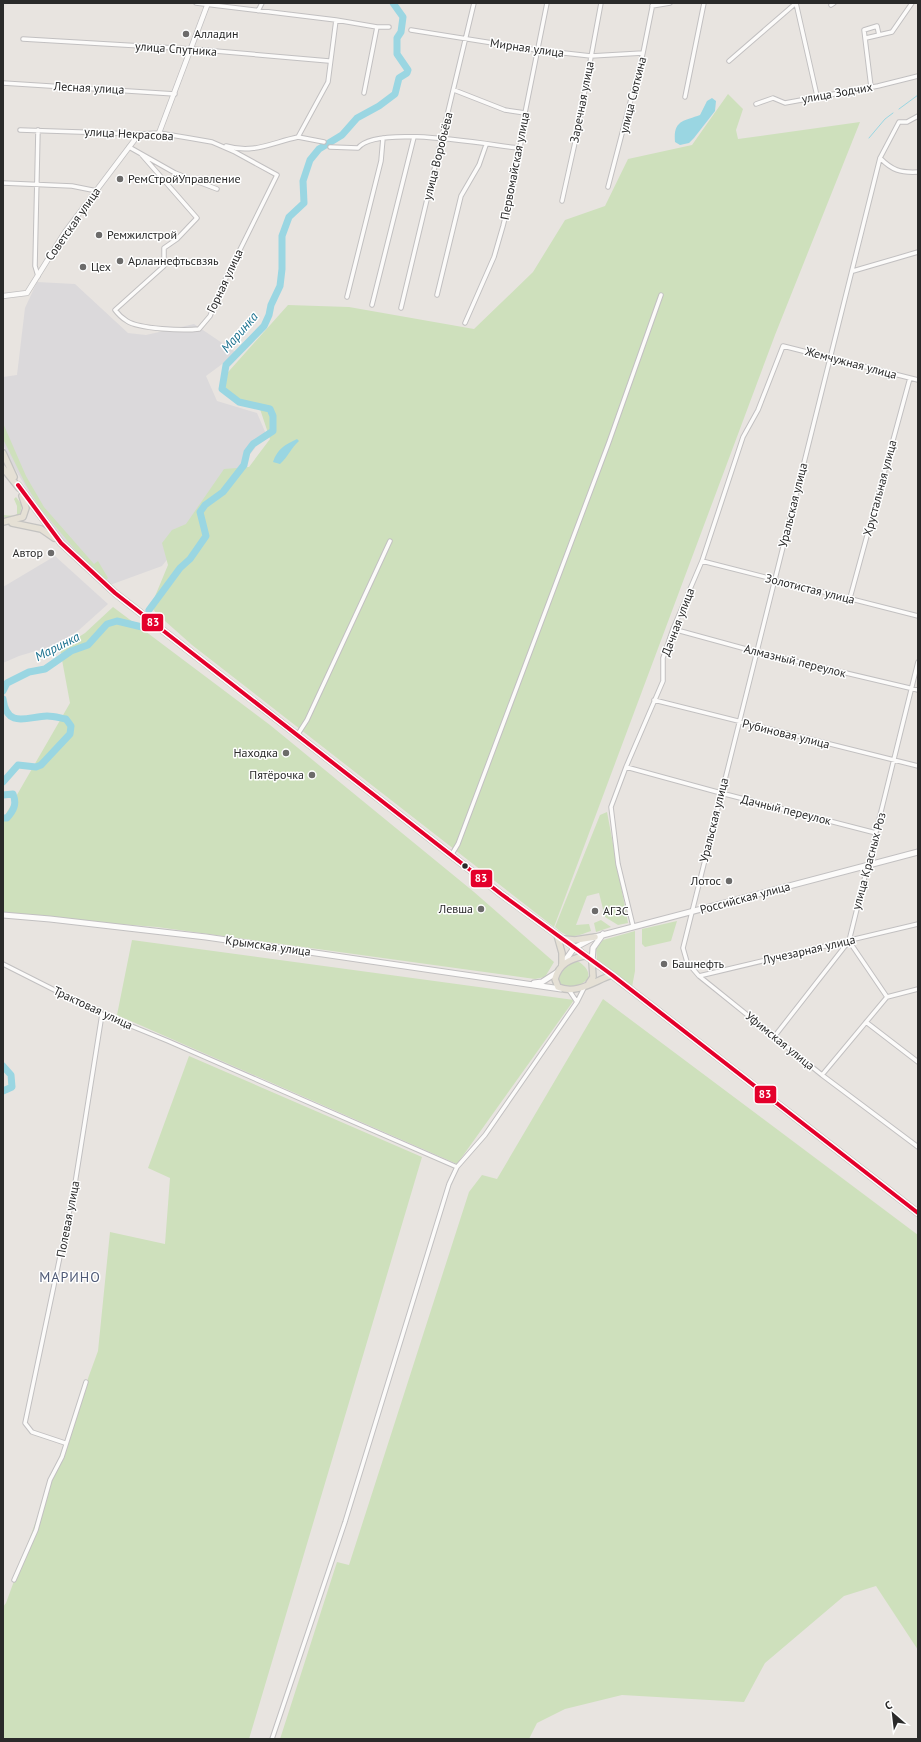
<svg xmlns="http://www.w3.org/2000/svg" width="921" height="1742" font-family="'PT Sans',sans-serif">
  <rect width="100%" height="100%" fill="#e8e4e0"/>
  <!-- industrial -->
  <path fill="#dbd9db" d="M 37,282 L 75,284 L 128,333 L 146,335 L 194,324 L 237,353 L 206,376 L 217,401 L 257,413 L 266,434 L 162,566 L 110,585 L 78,557 L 42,514 L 9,459 L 3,443 L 3,377 L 17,375 L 25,308 Z
    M 55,556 L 108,604 L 79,630 L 56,645 L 19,656 L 3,663 L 3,587 Z"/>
  <!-- green -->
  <path fill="#cee0bc" d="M 728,94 L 743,109 L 736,130 L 738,139 L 860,122 L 775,335 L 554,927 L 192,645 L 156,613 L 151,606 L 168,565 L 162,543 L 172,530 L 186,524 L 224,469 L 249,467 L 270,439 L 260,409 C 237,404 231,403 221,380 L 288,305 L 349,307 L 474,329 L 533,272 L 565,220 L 605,206 L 628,159 L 692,145 Z
    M 3,423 L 26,476 L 44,507 L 94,564 L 98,561 L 108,578 L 106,580 L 76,551 L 40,508 L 26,485 L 3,439 Z
    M 16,497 L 22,505 L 20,514 L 16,518 L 3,517 L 3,515 L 15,516 L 17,514 L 17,506 L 14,499 Z
    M 113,607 L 270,725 L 474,892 L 554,962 L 545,977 L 535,979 L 157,927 L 3,915 L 3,819 L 70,703 L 60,649 L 85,633 Z
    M 607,812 L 628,923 L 618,925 L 605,917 L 599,893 L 587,896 L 576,925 L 589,924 L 591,931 C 574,937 569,940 555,927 L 600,815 Z
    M 601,920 L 611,927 L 596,932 L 594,923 Z
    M 677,921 L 671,941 L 645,947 L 642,944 L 642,929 Z
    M 635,931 L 635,971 L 632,987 L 597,960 L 596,949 L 603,940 Z
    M 132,940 L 574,1000 L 457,1164 L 117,1015 Z
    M 573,962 L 579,962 C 585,966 590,971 588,979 L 576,988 L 561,987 L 558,983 C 559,973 564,967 573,962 Z
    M 603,999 L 918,1235 L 918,1650 L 876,1586 L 844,1596 L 765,1663 L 744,1702 L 622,1695 L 565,1709 L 537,1723 L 529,1739 L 280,1739 L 337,1562 L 349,1565 L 469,1192 L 482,1175 L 497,1179 Z
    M 189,1056 L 422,1157 L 249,1739 L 3,1739 L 3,1607 L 6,1603 L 98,1351 L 110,1232 L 165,1244 L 170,1178 L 148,1168 Z"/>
  <!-- water -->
  <path fill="#9ad6e2" d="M 712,98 L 716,101 L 715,111 L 694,138 L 689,143 L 680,145 L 675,142 C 673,120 684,121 700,115 L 707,101 Z
    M 297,439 L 299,441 C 291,448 288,457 280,464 L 273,462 C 277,449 286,444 297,439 Z"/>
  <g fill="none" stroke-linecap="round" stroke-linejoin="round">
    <!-- stream -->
    <path stroke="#9ad6e2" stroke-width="1" d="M 899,109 L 918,95
      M 869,138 L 885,119 L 893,113"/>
    <!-- river -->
    <path stroke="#9ad6e2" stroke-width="7" d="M 149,610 L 180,568 L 190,559 L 206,536 L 200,512 L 205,505 L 223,492 L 244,465 L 247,452 L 253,444 L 273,431 L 273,416 L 270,409 L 239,402 L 222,389 L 226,365 L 264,326 L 269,315 L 271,305 L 280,286 L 282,269 L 282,236 L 289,217 L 304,203 L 303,181 L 310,160 L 319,149 L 342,135 L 357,118 L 379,106 L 395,94 L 399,78 L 407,73 L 408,70 L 397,54 L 397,38 L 401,32 L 403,17 L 393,3
      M 3,691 L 7,683 L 29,672 L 45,669 L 71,651 L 88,645 L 107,624 L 117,621 L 142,627 L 144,625
      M 3,699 C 7,730 29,716 47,716 C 54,716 60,718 66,719 L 71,726 L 70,734 L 41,765 L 36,767 L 18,765 L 3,782
      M 3,795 L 13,794 C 17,804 14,810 7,818 L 3,818
      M 3,1066 L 11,1075 L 12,1087 L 3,1091"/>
    <!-- minor casing -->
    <g stroke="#c2c0c1" stroke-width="5.5">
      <path id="minor" d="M 196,3 L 336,20 L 377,27 L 389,27
        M 796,3 L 817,96
        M 831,5 L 834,3
        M 652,6 L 670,3
        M 258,11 L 262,3
        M 411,30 L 537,50 L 591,56 L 643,53
        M 866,38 L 892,32 L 912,3
        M 23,39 L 192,49 L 329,61
        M 729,61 L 796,3
        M 3,83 L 175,94
        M 871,87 L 864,30 L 877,26 L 879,35
        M 454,90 L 505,110 L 525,113
        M 364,93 L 377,27
        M 685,97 L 704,3
        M 756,104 L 773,98 L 785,103 L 878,86 L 918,76
        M 918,116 L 907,122 L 899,122 L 880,158 L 683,948 L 687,962 L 699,976 L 822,1075 L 918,1147
        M 20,130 L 139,134 L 159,133 L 189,138 L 212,142 L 235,152 L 277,175 L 222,286 L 210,316 L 199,329 C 184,331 139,329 127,321 C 122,318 118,314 115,310 L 164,266 L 164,248 L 177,239 L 197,218 L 141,154
        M 298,137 L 324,142
        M 226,146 C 253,154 271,143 298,137 L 328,82 L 336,20
        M 129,147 L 175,173 L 217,189
        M 330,147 L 358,148 C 376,124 489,145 519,148
        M 880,158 C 892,170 900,173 918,172
        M 3,183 L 72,186 L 97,191
        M 608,187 L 643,53 L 653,3
        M 562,201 L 576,138 L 601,3
        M 853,271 L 918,252
        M 38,276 L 35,266 L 38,130
        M 437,295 L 461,196 L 479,165 L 486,145
        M 347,297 L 381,161 L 383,138
        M 372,305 L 414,137
        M 401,308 L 474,3
        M 465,323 L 494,257 L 503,226 L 517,169 L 525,113 L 547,3
        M 702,561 L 918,616
        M 850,598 L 910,378
        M 673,629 L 757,652 L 918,690
        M 654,700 L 918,766
        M 298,734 L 307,720 L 390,541
        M 626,767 L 721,793 L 876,833
        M 452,854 L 458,844 L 609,442 L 661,295
        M 633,926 L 618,864 L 611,807 L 626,767 L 663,681 L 663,658 L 673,629 L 702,561 L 743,437 L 758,410 L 783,346 L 918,380
        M 849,941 L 887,997
        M 3,964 L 102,1014 L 168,1041 L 457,1167
        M 699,976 L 918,924
        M 569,990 L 577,1002
        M 866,1022 L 918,1062
        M 774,1037 L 849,941 L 918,662
        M 822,1075 L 887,997 L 918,989
        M 65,1443 L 32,1432 L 25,1423 L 74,1190 L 102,1014
        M 14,1580 L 36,1530 L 50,1480 L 62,1457 L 86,1382
        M 272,1739 L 345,1522 L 449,1184 L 457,1167 L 485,1135 L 577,1002 L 585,986"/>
    </g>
    <!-- tertiary casing -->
    <g stroke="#c2c0c1" stroke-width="6">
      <path id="tertiary" d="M 159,133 L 208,3
        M 3,296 L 27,293 L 65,232 L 139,134"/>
    </g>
    <!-- secondary casing -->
    <g stroke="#c2c0c1" stroke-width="7">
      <path id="secondary" d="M 3,915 L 50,919 L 206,937 L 561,989
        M 592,962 L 593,948 L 603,934
        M 562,965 L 574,948 L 595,937 L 918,852
        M 534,983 L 542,982 L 556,973"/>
    </g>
    <!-- primary casing -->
    <g stroke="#c4c3c1" stroke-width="8">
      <path id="primary" d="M 3,453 L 14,477
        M 3,468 L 19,488
        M 18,485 L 61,543 L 115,593 L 501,894 L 612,975 L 918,1213
        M 3,522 L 23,517 L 26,508 L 22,496
        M 12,523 L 41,529 L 54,538
        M 557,935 L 562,953 L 562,965
        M 564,939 L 575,940 L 595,937
        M 584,956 C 570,959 559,964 555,979 L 558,987 C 577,995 594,981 612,975
        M 589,983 L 593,977 L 592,962"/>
    </g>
    <!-- minor -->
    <use href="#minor" stroke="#fcfbfa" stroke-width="3.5"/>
    <!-- tertiary -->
    <use href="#tertiary" stroke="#fcfbfa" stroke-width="4.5"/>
    <!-- secondary -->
    <use href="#secondary" stroke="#fcfbfa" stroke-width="5"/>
    <!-- primary -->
    <use href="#primary" stroke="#e5e0d5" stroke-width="5.5"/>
    <!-- bus-1 casing -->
    <g stroke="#fff" stroke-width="7">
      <path id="bus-1" d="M 18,485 L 61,543 L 115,593 L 501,894 L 612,975 L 918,1213"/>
    </g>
    <!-- bus-1 -->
    <use href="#bus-1" stroke="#e4002b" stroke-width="4"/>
  </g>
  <!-- markers -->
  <g fill="#6c6b6a" stroke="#fff" stroke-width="1.5">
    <circle cx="186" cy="34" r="4"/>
    <circle cx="120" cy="179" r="4"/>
    <circle cx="99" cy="235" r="4"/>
    <circle cx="120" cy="261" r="4"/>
    <circle cx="83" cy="267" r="4"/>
    <circle cx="51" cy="553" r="4"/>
    <circle cx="286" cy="753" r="4"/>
    <circle cx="312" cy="775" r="4"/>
    <circle cx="729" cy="881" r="4"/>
    <circle cx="481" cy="909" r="4"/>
    <circle cx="595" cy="911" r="4"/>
    <circle cx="664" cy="964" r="4"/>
  </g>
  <circle fill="#2a2a2a" stroke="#fff" stroke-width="1.5" cx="465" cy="866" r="3.5"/>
  <g text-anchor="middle" stroke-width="3" stroke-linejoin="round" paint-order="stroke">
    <!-- poi labels -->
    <g font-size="12" fill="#2a2a2a" stroke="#fff" text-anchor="start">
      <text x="194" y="38">Алладин</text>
      <text x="128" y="183">РемСтройУправление</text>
      <text x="107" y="239">Ремжилстрой</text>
      <text x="128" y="265">Арланнефтьсвзяь</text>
      <text x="91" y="271">Цех</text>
      <text x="43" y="557" text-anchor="end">Автор</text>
      <text x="278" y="757" text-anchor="end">Находка</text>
      <text x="304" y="779" text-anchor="end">Пятёрочка</text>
      <text x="721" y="885" text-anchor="end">Лотос</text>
      <text x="473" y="913" text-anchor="end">Левша</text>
      <text x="603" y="915">АГЗС</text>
      <text x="672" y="968">Башнефть</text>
    </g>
    <!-- street labels -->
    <g font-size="12" fill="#2a2a2a" stroke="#fff">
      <text transform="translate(527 48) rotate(8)" y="4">Мирная улица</text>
      <text transform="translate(176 49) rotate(4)" y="4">улица Спутника</text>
      <text transform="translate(89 88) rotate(3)" y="4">Лесная улица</text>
      <text transform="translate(837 93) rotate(-10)" y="4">улица Зодчих</text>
      <text transform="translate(633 95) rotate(-76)" y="4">улица Сюткина</text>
      <text transform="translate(582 102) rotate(-79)" y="4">Заречная улица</text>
      <text transform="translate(129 134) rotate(3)" y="4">улица Некрасова</text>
      <text transform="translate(438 156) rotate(-76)" y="4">улица Воробьёва</text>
      <text transform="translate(515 166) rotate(-79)" y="4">Первомайская улица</text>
      <text transform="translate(73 224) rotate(-55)" y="4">Советская улица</text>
      <text transform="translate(225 281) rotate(-65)" y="4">Горная улица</text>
      <text transform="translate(851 363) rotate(15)" y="4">Жемчужная улица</text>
      <text transform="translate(880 488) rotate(-75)" y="4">Хрустальная улица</text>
      <text transform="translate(793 505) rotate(-76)" y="4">Уральская улица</text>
      <text transform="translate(810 589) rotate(14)" y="4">Золотистая улица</text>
      <text transform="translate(678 622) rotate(-69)" y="4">Дачная улица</text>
      <text transform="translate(795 661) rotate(14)" y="4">Алмазный переулок</text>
      <text transform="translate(786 734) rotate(14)" y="4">Рубиновая улица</text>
      <text transform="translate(786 810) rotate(14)" y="4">Дачный переулок</text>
      <text transform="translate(714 820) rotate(-76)" y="4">Уральская улица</text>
      <text transform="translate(869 861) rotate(-75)" y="4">улица Красных Роз</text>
      <text transform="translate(745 898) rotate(-15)" y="4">Российская улица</text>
      <text transform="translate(268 946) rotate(8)" y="4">Крымская улица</text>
      <text transform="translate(809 950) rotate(-13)" y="4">Лучезарная улица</text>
      <text transform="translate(93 1008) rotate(25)" y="4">Трактовая улица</text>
      <text transform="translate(780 1041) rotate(39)" y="4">Уфимская улица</text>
      <text transform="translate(68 1219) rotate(-79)" y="4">Полевая улица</text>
    </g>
    <!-- water labels -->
    <g font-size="13" font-style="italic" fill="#19708e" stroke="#fff">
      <text transform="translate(239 332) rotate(-49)" y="5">Маринка</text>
      <text transform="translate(57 646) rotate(-27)" y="5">Маринка</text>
    </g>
    <!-- quarter labels -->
    <g font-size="14" letter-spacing="1" fill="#4e5976" stroke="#fff">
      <text x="70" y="1282">МАРИНО</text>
    </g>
  </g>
  <g stroke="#fff" stroke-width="1.5">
    <rect x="141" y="613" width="23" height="19" rx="4" fill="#e4002b"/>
    <rect x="470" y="869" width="23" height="19" rx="4" fill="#e4002b"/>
    <rect x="754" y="1085" width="23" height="19" rx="4" fill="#e4002b"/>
  </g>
  <g font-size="11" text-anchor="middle" font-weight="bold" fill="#fff">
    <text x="153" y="626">83</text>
    <text x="481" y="882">83</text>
    <text x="765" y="1098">83</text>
  </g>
  <!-- border -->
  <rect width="921" height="1742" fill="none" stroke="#2a2a2a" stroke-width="8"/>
  <!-- north arrow -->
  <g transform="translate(893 1714) rotate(332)" stroke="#ffffff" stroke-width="3" paint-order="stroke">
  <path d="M0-3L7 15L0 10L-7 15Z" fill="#2a2a2a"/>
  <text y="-6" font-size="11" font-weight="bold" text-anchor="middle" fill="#2a2a2a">С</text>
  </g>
</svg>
